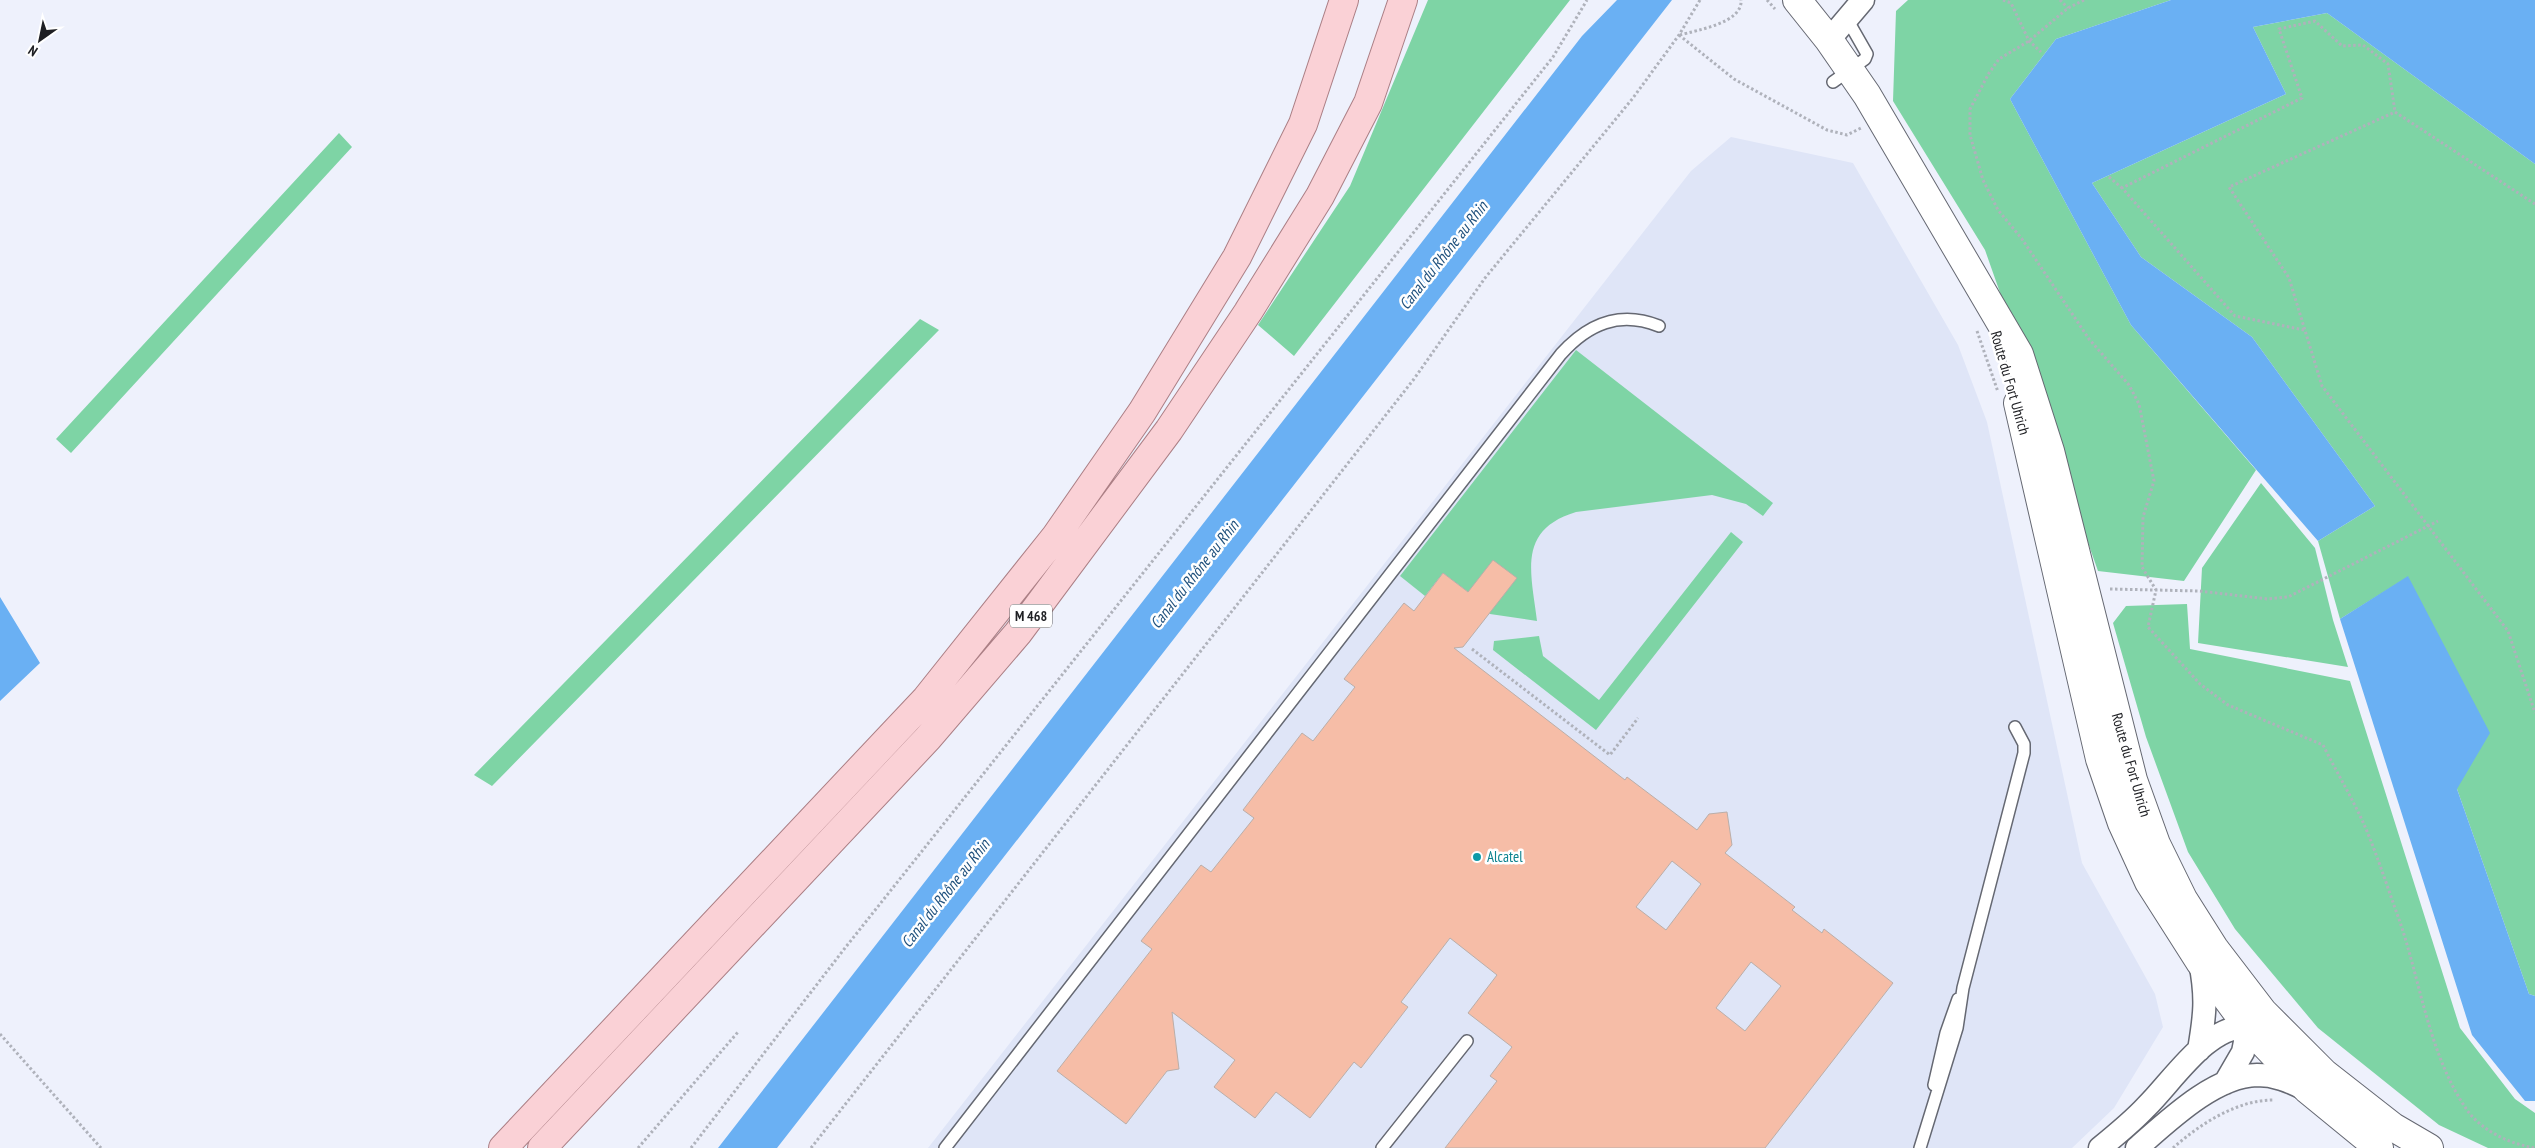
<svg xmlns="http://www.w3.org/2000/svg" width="2535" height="1148" font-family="'PT Sans Narrow',sans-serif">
  <rect width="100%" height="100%" fill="#eef1fc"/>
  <!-- built -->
  <path fill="#dfe5f7" d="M 1731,137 L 1853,163 L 1958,345 L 1987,422 L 2082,863 L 2155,994 L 2163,1027 L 2114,1108 L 2072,1148 L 928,1148 L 1691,171 Z"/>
  <!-- green -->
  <path fill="#7ed4a5" d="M 1428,0 L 1570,0 L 1294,356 L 1258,325 L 1350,186 Z
    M 1908,0 L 2171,0 L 2056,39 L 2010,99 L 2131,325 L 2256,470 L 2184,581 L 2098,571 L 1985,250 L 1893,101 L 1896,11 Z
    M 2327,13 L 2535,164 L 2535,996 L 2529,994 L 2457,789 L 2408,577 L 2340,619 L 2318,541 L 2375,506 L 2252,337 L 2141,257 L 2092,183 L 2286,94 L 2253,27 Z
    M 339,133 L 352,147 L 71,453 L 56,439 Z
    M 920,319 L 939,330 L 492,786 L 474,775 Z
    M 1576,350 L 1773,503 L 1763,516 L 1746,504 L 1712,495 L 1576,512 C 1517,530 1531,572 1537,621 L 1490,614 L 1468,592 L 1443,573 L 1425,596 L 1400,576 Z
    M 2261,483 L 2315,548 L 2333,620 L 2348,667 L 2198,643 L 2202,568 Z
    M 1731,532 L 1743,542 L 1596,730 L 1493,650 L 1494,641 L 1539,636 L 1543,656 L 1599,700 Z
    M 2187,604 L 2190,649 L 2350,681 L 2460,1028 L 2515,1099 L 2535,1113 L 2535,1148 L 2488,1148 L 2439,1125 L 2318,1028 L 2235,929 L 2188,852 L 2146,737 L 2113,623 L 2126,606 Z"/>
  <!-- water -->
  <path fill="#6ab0f3" d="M 1617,0 L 1672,0 L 777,1148 L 718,1148 L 1582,36 Z
    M 2171,0 L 2535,0 L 2535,164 L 2327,13 L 2253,27 L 2286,94 L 2092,183 L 2141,257 L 2252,337 L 2375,506 L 2318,541 L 2131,325 L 2010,99 L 2056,39 Z
    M 2408,576 L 2490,733 L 2457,789 L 2529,994 L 2535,996 L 2535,1101 L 2525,1101 L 2472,1035 L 2340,619 Z
    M 0,597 L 40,663 L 0,701 Z"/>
  <!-- building -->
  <path fill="#f6bda7" stroke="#baaea9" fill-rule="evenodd" d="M 1493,560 L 1517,578 L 1463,647 L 1454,648 L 1625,780 L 1627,777 L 1697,830 L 1709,814 L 1727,812 L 1732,845 L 1725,853 L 1795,907 L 1792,910 L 1822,933 L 1824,929 L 1893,983 L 1765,1148 L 1445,1148 L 1497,1081 L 1490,1076 L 1512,1047 L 1468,1013 L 1497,975 L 1450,938 L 1401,1002 L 1408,1007 L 1361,1068 L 1354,1062 L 1310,1118 L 1276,1092 L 1255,1118 L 1214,1087 L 1235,1060 L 1172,1012 L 1179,1069 L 1167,1071 L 1126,1124 L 1057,1071 L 1152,949 L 1141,941 L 1201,865 L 1211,872 L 1254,818 L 1243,810 L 1302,733 L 1313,741 L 1355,687 L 1344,679 L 1404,603 L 1414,611 L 1443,573 L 1468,592 ZM 1672,861 L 1701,884 L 1666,930 L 1636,907 ZM 1751,962 L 1781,986 L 1745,1031 L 1716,1008 Z"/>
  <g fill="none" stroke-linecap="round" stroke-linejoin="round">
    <!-- lane casing -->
    <g stroke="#656872" stroke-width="14">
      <path id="lane" d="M 1833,82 L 1865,59 L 1867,54 L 1847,19
        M 1934,1085 L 1946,1033 L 1958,999
        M 945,1148 L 1561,354 C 1588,324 1619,310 1659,326
        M 1382,1148 L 1467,1041
        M 1920,1148 L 1957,1028 L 1963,988 L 2024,753 L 2024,744 L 2015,727"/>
    </g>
    <!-- street casing -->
    <g stroke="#656872" stroke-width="25">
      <path id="street" d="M 1829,40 L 1863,0
        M 2199,1050 C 2205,1015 2207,997 2200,962
        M 2225,1083 L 2243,1052 L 2248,1027 L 2257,1018
        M 2100,1148 C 2116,1135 2132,1122 2146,1107 C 2172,1082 2208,1024 2248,1027
        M 2137,1148 C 2168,1121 2214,1076 2257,1075 C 2275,1075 2289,1081 2305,1089"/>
    </g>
    <!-- secondary casing -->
    <g stroke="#656872" stroke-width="30">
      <path id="secondary" d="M 1797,0 L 1829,40 L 1867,95 L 2019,354 L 2050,451 L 2133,780 L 2156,844 L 2183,899 L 2214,948 L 2263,1012 L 2324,1073 L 2393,1127 L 2429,1148
        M 2018,403 L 2100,759 L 2122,823 L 2149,882 L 2200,962 L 2248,1027 L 2308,1090 L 2379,1148"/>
    </g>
    <!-- primary casing -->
    <g stroke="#ab7f85" stroke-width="30">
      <path id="primary" d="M 503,1148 L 926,699 L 1056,536 L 1142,412 L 1237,257 L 1303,124 L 1344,0
        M 542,1148 L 928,738 L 1018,633 L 1169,430 L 1248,312 L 1320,196 L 1368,103 L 1403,0"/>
    </g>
    <!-- path -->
    <path stroke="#afb2bb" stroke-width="3" stroke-dasharray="2.5 2.5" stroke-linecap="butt" d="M 1767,0 L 1775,9
      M 2003,0 L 2011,3 L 2029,41 L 2041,52
      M 2060,0 L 2068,8
      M 2084,0 L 2068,8 L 2029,41 L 1999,59 L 1989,73 L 1970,109 L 1970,135 L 1983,180 L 1998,210 L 2022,239 L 2089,339 L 2129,385 L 2139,404 L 2154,481 L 2143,517 L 2142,567 L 2156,590 L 2148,627 L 2200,684 L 2228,705 L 2323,745 C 2336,771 2351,796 2363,822 C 2377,854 2388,889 2400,922 C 2421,984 2429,1055 2467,1110 C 2482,1131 2510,1144 2535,1148
      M 1679,35 L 1734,79 L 1827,130 L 1847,135 L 1861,128
      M 1680,35 C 1697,30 1743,23 1741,0
      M 2109,177 L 2122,188
      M 2535,204 L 2395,112 L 2229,187 L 2289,278 L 2322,386 L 2508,631 L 2535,713
      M 2304,330 L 2235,316 L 2122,188 L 2302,98 L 2279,29 L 2315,21 L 2342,46 L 2363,45 L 2388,64 L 2395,112
      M 1977,331 L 1998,392
      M 2110,589 L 2199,591 L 2268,599 L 2288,597 L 2438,521
      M 1472,649 L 1610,755 L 1638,718
      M 0,1034 L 101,1148
      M 638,1148 L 738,1032
      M 691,1148 L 845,948 L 1553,57 L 1587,0
      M 811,1148 L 1414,379 L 1485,278 L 1633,98 L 1679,35 L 1700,0
      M 2173,1148 C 2200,1124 2237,1100 2273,1100"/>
    <!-- lane -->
    <use href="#lane" stroke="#fff" stroke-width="11"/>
    <!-- street -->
    <use href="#street" stroke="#fff" stroke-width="22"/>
    <!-- secondary -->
    <use href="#secondary" stroke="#fff" stroke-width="28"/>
    <!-- primary -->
    <use href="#primary" stroke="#fad1d6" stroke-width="28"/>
  </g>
  <!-- markers -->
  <circle fill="#0f9aa8" stroke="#fff" stroke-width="2" cx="1477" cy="857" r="5"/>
  <g text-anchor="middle" stroke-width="5" stroke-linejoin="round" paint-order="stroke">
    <!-- shield labels -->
    <rect fill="#fff" stroke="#626265" stroke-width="1" x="1010" y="604.5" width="42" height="23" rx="4"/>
    <g font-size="14" font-weight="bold" fill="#1e1f23">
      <text x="1031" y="621">M 468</text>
    </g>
    <!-- street labels -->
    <g font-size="15" fill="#1e1f23" stroke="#fff">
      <text transform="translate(2010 383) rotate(74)" y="5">Route du Fort Uhrich</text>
      <text transform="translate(2131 765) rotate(74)" y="5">Route du Fort Uhrich</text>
    </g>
    <!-- culture labels -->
    <g font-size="15" fill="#0d838f" stroke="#fff" text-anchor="start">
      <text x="1487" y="862">Alcatel</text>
    </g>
    <!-- water labels -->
    <g font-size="16" font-style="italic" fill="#21527e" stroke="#fff">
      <text transform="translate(1443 255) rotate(-52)" y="6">Canal du Rhône au Rhin</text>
      <text transform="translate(1194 574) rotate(-52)" y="6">Canal du Rhône au Rhin</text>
      <text transform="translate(945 893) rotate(-52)" y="6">Canal du Rhône au Rhin</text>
    </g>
  </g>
  <!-- north arrow -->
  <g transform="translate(40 40) rotate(213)" stroke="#ffffff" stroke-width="4" paint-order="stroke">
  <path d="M0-4L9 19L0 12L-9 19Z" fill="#1e1f23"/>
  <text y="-8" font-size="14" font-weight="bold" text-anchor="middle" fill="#1e1f23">N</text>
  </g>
</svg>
